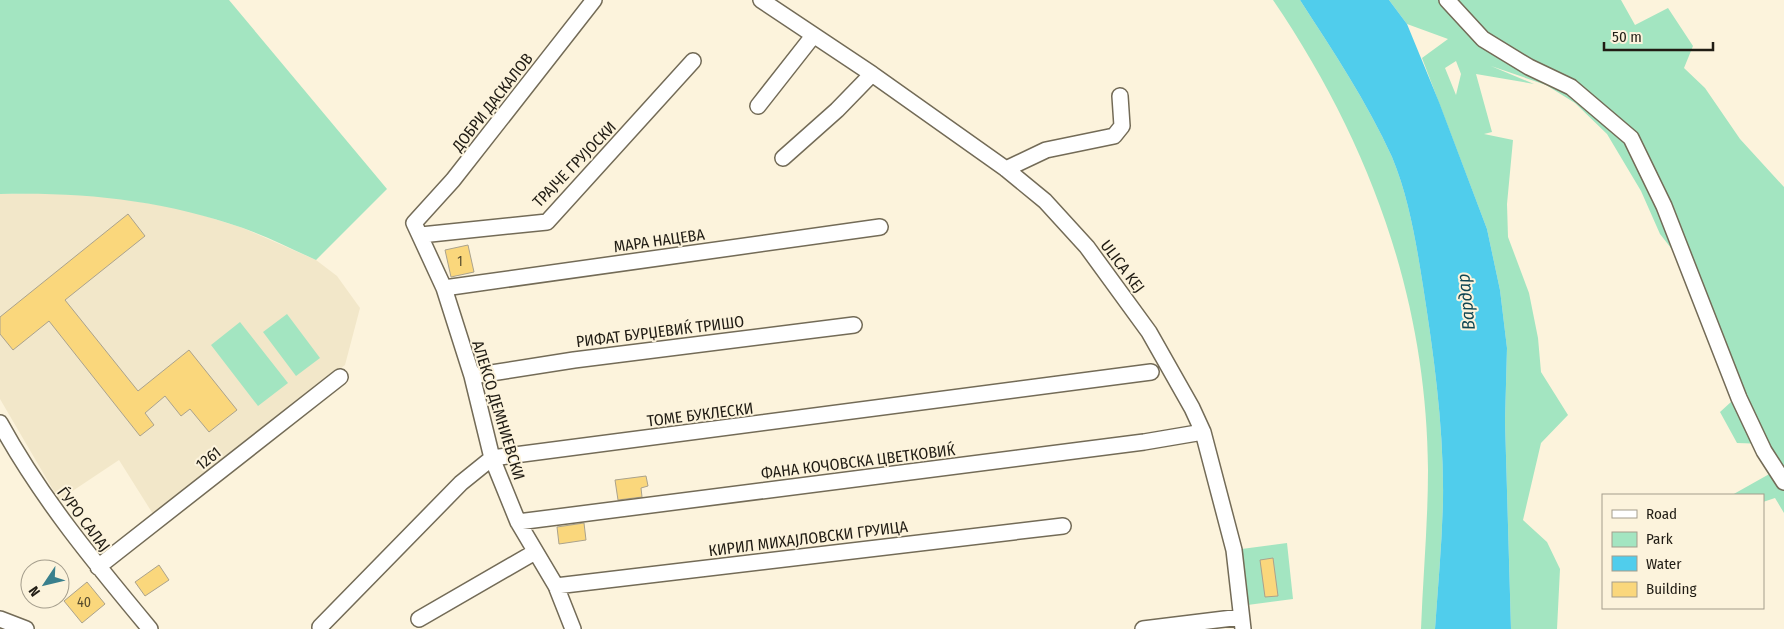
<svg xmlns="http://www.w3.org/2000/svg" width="1784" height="629" font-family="'Fira Sans Condensed',sans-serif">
  <rect width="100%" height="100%" fill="#fcf3dc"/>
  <!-- built -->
  <path fill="#f2e7c9" d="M 40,193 L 98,195 L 183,209 L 243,228 L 316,260 L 337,276 L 360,308 L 345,365 L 153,514 L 119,460 L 59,500 L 0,399 L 0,194 Z"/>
  <!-- green -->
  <path fill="#a3e5c1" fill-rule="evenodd" d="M 0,0 L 229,0 L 387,189 L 316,260 C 292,249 268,237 243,228 C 162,200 85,192 0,194 Z
    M 1273,0 L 1300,0 C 1333,51 1367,102 1392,157 C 1409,198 1416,242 1423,286 C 1434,356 1444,429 1443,500 C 1442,543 1438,586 1435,629 L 1421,629 C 1423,576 1428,523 1428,470 C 1427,298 1369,141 1273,0 Z
    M 1389,0 L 1621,0 L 1635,25 L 1668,8 L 1693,46 L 1684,68 L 1705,88 L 1740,139 L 1784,187 L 1784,513 L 1775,498 L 1763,502 L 1763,495 L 1732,495 L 1782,467 L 1767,444 L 1737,443 L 1720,412 L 1743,391 L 1703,289 L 1660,234 L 1641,191 L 1607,134 L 1575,103 L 1546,85 L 1491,66 L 1534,84 L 1476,74 L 1492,132 L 1484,134 L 1513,140 L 1507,204 L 1508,237 L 1529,293 L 1538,338 L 1541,372 L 1568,415 L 1541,443 L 1523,520 L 1547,542 L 1560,569 L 1557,629 L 1511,629 L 1505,421 L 1507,348 L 1500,290 L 1487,229 L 1422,58 L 1448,39 L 1407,24 ZM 1456,61 L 1461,74 L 1456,95 L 1445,68 Z
    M 287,314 L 320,358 L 296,376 L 263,332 Z
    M 240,322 L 288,383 L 258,406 L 211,345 Z
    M 1287,543 L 1293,599 L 1240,606 L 1234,550 Z"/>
  <!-- water -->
  <path fill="#50cdec" d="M 1300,0 L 1389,0 L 1407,24 L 1439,102 L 1487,229 L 1500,290 L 1507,348 L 1505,421 L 1511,629 L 1435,629 C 1438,586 1442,543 1443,500 C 1444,429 1434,356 1423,286 C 1416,242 1409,198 1392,157 C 1367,102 1333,51 1300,0 Z"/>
  <!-- building -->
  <path fill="#fad77c" stroke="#aaa28d" d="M 128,214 L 145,236 L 65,300 L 138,391 L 189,350 L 237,410 L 209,432 L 190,409 L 181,416 L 165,396 L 145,413 L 154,425 L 140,436 L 49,321 L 13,350 L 0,334 L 0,317 Z
    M 468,245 L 474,272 L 451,277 L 445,250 Z
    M 646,476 L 648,486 L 641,488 L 642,497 L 618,500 L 615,480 Z
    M 584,523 L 586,540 L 559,544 L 557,527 Z
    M 1273,558 L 1278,596 L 1265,597 L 1260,560 Z
    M 159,565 L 169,580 L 145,596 L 135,582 Z
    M 87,582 L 105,604 L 82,623 L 64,601 Z"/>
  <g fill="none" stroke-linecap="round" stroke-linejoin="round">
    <!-- minor casing -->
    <g stroke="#736b57" stroke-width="18">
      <path id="minor" d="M 761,0 L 872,74 L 1006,169 L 1045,201 L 1087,247 L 1149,332 L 1192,408 L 1203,432 L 1234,550 L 1243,629
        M 1447,0 L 1483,39 L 1529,67 L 1571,87 L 1631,138 L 1664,206 L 1739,398 L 1764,451 L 1784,482
        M 758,106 L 813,36
        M 783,158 L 837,110 L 872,74
        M 1006,169 L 1046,150 L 1114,136 L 1122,126 L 1120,96
        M 421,235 L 547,222 L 693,61
        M 444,288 L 880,227
        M 472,376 L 574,360 L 854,325
        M 0,423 C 41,498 95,563 150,629
        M 518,522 L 1144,442 L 1203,432
        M 98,567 L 340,377
        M 556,586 L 1063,526
        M 0,619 L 26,629
        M 419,619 L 535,552
        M 320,627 L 461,483 L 492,458 L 1151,372
        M 573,629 L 556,586 L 518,522 L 492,458 L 472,376 L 444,288 L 414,223 L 453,180 L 594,0
        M 1143,629 L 1241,617"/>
    </g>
    <!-- minor -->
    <use href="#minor" stroke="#fff" stroke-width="15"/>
  </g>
  <g text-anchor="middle" stroke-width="4" stroke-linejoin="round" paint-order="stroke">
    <!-- number labels -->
    <g font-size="14" fill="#564b2e">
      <text x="460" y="266">1</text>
      <text x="84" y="607">40</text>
    </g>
    <!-- street labels -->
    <g font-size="16" fill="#201c14" stroke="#fcf3dc">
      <text transform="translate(492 102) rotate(-52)" y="6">ДОБРИ ДАСКАЛОВ</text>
      <text transform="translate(574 164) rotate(-46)" y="6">ТРАЈЧЕ ГРУЈОСКИ</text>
      <text transform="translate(659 240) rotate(-8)" y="6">МАРА НАЦЕВА</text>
      <text transform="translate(1123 266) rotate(53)" y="6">ULICA KEJ</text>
      <text transform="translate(660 331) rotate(-7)" y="6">РИФАТ БУРЏЕВИЌ ТРИШО</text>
      <text transform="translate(499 410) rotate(73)" y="6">АЛЕКСО ДЕМНИЕВСКИ</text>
      <text transform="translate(700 414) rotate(-7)" y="6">ТОМЕ БУКЛЕСКИ</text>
      <text transform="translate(208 458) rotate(-38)" y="6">1261</text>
      <text transform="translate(858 461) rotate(-7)" y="6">ФАНА КОЧОВСКА ЦВЕТКОВИЌ</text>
      <text transform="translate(84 519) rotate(53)" y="6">ЃУРО САЛАЈ</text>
      <text transform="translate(808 538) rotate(-7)" y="6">КИРИЛ МИХАЈЛОВСКИ ГРУИЦА</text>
    </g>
    <!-- water labels -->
    <g font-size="18" font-style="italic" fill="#0f4653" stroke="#fcf3dc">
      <text transform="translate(1466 302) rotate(-96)" y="6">Вардар</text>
    </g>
  </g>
  <!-- legend -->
  <rect x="1602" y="494" width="162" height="115" fill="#fcf3dc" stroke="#a49d8c"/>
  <rect x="1612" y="510" width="25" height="8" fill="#ffffff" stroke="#a49d8c"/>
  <text x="1646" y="519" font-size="15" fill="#201c14">Road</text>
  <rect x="1612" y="532" width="25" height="15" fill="#a3e5c1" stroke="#a49d8c"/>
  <text x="1646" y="544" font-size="15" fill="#201c14">Park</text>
  <rect x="1612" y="556" width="25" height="15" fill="#50cdec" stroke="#a49d8c"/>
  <text x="1646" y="569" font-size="15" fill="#201c14">Water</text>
  <rect x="1612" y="582" width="25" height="15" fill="#fad77c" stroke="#a49d8c"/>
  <text x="1646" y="594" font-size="15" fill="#201c14">Building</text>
  <!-- north arrow -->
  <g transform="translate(45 584) rotate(235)"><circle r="24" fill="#fcf3dc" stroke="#a49d8c"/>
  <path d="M0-4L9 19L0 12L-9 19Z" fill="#3a808d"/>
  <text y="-8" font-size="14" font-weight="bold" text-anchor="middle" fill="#201c14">N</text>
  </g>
  <!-- scale -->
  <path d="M1604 42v8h109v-8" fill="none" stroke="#201c14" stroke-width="2.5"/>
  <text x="1612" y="42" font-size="15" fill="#201c14" stroke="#fcf3dc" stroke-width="4" paint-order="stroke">50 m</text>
</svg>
